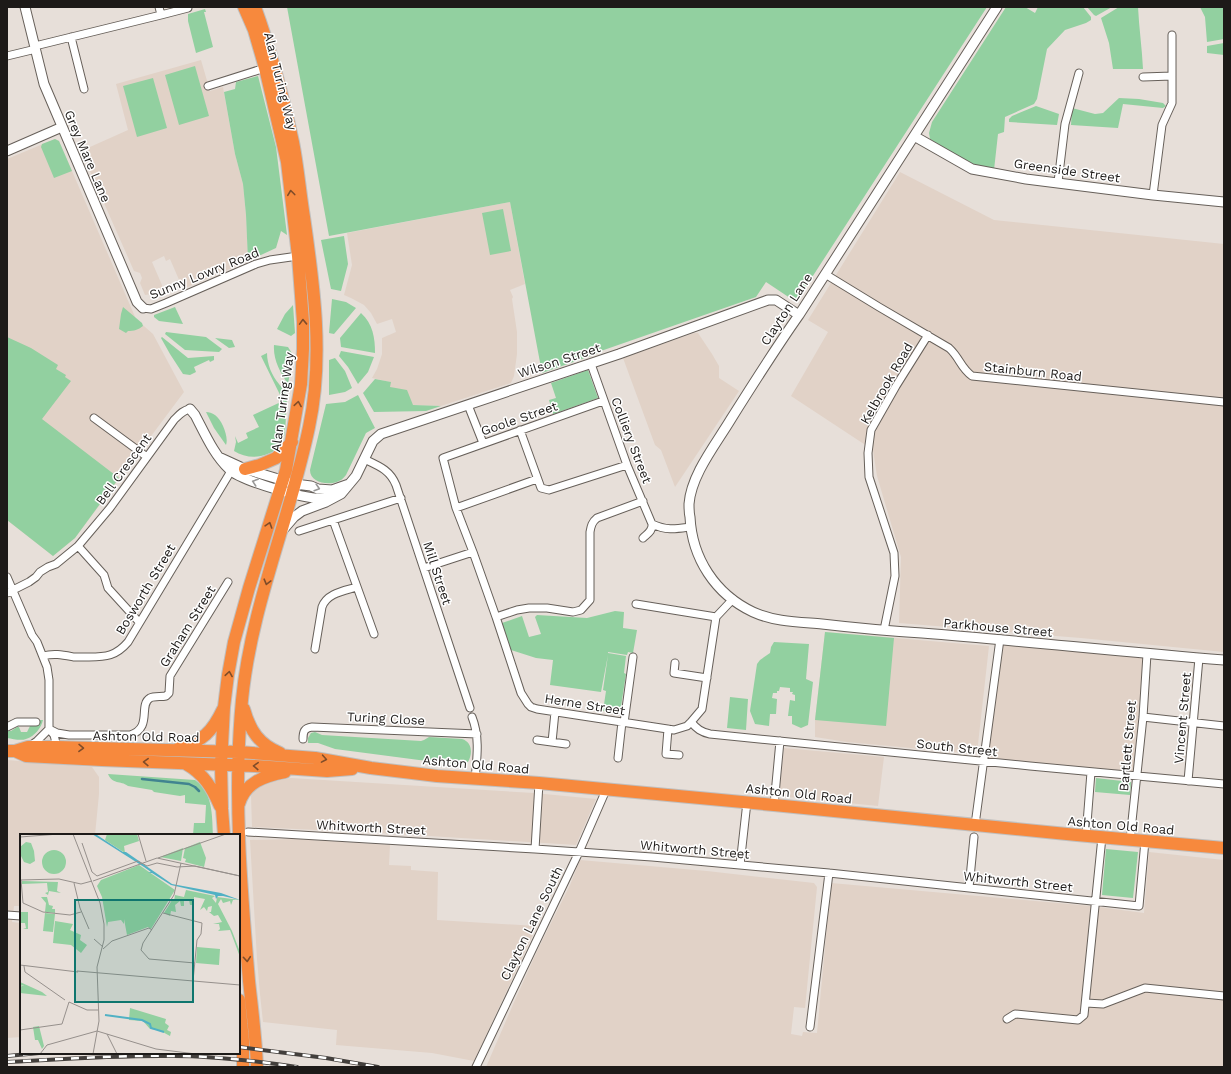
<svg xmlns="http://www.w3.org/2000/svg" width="1231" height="1074" font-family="'Work Sans',sans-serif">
  <rect width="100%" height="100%" fill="#e7dfd9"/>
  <!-- built -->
  <path fill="#e1d2c7" d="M 201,60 L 210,91 L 223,87 L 235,154 L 243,184 L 246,215 L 248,261 L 183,289 L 170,259 L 166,261 L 164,256 L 152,262 L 165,292 L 145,295 L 140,283 L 142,278 L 140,273 L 134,271 L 81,151 L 128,130 L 116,84 Z
    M 55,139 L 59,141 L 136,319 L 153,334 L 184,392 L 75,538 L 53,556 L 7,520 L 7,159 Z
    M 900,172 L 994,220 L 1224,244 L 1224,652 L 1081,638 L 899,623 L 901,557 L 877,476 L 873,450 L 791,396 L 828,332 L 808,320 Z
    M 510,202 L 525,284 L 510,290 L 513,297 L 512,299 L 517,332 L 517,354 L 514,376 L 511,383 L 441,406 L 413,405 L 390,387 L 390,382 L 372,378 L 377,369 L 382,354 L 382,338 L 396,332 L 392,319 L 377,324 L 371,313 L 364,305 L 351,298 L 344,295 L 352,265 L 347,233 Z
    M 694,333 L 698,333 L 712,354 L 719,366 L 719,378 L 739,391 L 675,487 L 661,450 L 655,445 L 623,358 Z
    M 825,632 L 989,646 L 977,753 L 975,754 L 847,742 L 815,737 L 815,720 Z
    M 1001,642 L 1146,656 L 1136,774 L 986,757 Z
    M 784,748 L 884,757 L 878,806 L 779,796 Z
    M 7,760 L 92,767 L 99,777 L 99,794 L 95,835 L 21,835 L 21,906 L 14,906 L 12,922 L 21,923 L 21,1037 L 7,1038 Z
    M 291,778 L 534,793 L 596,799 L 576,845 L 380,833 L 252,827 L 251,796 L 259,784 Z
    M 295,839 L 390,845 L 389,865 L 411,866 L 411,870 L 438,872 L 437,920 L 537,926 L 474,1061 L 432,1053 L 336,1045 L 337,1030 L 263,1022 L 260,994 L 257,959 L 250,840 Z
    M 1149,852 L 1224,860 L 1224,1067 L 486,1067 L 515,1000 L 539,947 L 570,885 L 580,860 L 707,871 L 814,883 L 817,887 L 805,1008 L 794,1007 L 791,1034 L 802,1036 L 803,1032 L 817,1033 L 831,883 L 1091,906 L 1144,913 Z"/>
  <!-- green -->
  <path fill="#92d0a0" d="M 287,7 L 987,7 L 796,302 L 766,282 L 756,297 L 598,352 L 596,354 L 542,373 L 510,202 L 329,236 Z
    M 1006,7 L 1025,7 L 1035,13 L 1038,7 L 1083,7 L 1091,17 L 1091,20 L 1086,23 L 1065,30 L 1047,49 L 1037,99 L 1034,104 L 1005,117 L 1004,132 L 998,134 L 994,170 L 979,167 L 954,154 L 930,139 L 929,133 L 932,122 Z
    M 1087,7 L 1112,7 L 1096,16 L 1094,15 Z
    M 1119,7 L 1138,7 C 1139,28 1142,48 1143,69 L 1113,69 L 1109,43 L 1101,18 Z
    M 1200,7 L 1224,7 L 1224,39 L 1207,42 L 1205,17 Z
    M 205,9 L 206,12 L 204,12 L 213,47 L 196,53 L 188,21 L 188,14 Z
    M 1224,43 L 1224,55 L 1207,53 L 1207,46 Z
    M 195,66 L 209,116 L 179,125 L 165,75 Z
    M 258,76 L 276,147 L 287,235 L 281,231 L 276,248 L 248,261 L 246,215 L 243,184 L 235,154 L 224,92 L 235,89 L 236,82 Z
    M 153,78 L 167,128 L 137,137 L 123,86 Z
    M 1119,98 L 1139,99 L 1163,103 L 1166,106 L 1163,108 L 1123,104 L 1118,128 L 1071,125 L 1072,108 L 1095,114 L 1103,113 Z
    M 1036,106 L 1059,114 L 1057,125 L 1009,122 L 1009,119 L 1012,116 Z
    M 55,139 L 59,141 L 72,171 L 54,178 L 41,147 L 42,144 Z
    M 503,209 L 511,251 L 490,255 L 482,213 Z
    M 344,236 L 348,264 L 341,291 L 331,289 L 321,240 Z
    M 332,299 L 346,302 L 356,308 L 334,334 L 329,333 Z
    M 293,305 L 295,333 L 291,336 L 277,329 L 285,314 Z
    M 123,307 L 142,323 L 143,326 C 138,330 134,331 128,331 L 126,333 L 119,329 L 121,314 Z
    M 175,307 L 183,324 L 159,321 L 154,317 L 154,315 Z
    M 361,313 C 373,324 375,338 375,353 L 341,347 L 340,338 Z
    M 166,332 L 206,337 L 222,349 L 219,352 L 185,350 L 165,334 Z
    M 7,337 L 31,348 L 58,365 L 56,369 L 66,375 L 65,377 L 71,381 L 42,419 L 119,478 L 75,538 L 53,556 L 7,520 Z
    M 162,337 L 188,358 L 214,356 L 214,360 L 210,362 L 209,360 L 194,367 L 196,372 L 190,375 L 183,374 L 170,354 L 161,338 Z
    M 215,338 L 232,340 L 235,347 L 229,348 Z
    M 274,345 L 288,347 L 293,355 L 288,384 C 280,372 273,360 274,345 Z
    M 341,351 L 374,357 L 368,372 L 358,384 L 348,367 L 339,356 Z
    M 267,353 C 267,364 272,376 279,384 C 281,387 286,391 286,394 C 288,400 286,407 286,413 C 285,435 287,450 261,456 C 252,458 242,456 234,451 L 236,442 L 235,436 L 238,443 L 248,438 L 246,433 L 259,427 L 253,415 L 283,401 L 261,356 Z
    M 335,358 L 345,371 L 352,388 L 345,392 L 329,395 L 329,360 Z
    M 588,370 L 598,398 L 553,414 L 549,400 L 556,398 L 551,383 Z
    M 375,379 L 391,382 L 390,387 L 407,390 L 413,405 L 441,406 L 426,411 L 374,412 L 363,393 Z
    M 358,395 L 375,428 L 366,433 L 346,475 C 344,477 342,480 339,481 C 329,486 310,483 310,470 L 326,404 L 345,402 Z
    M 206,412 C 209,412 212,413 215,415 C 222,420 229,437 226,445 L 214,428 Z
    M 615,611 L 624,612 L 623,628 L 637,630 L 633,653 L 628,652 L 627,655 L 608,652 L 608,653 L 626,656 L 624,673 L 626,674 L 620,713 L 603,711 L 606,691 L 603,690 L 608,655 L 601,692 L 550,685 L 553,660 L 536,658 L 511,650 L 502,623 L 522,616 L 529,637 L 541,634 L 535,617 L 537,615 L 587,618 Z
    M 825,632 L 894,638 L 886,726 L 815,720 Z
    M 774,642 L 809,644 L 806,679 L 813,682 L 808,725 L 801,728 L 792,724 L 792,716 L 788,716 L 790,700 L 795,701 L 795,695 L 792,694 L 793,692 L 790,692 L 790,688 L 780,687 L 779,691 L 777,691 L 777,693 L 773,693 L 772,698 L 777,699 L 776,714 L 770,714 L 769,726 L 755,724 L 750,711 L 757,664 L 760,660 L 770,653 L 771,647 Z
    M 730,697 L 748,699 L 746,730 L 727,728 Z
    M 39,720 L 43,720 C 41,728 35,736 26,739 C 21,741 13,739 7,738 L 7,730 L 11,731 L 17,727 L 19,727 L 21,732 L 27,732 L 30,726 L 39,725 Z
    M 315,732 L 322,735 L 421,741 L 424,740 L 429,737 L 462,739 C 472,742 473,753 468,762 L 461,764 L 419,760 L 335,749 L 318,743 L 308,743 L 308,738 L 311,733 Z
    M 108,774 L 195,780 C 213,792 212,815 213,835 L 193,835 L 194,823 L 205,823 L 206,805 L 185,803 L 185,795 L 180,796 L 154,792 L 152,790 L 128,786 C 120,780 113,785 108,774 Z
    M 1096,778 L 1131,782 L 1130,795 L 1095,792 Z
    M 1106,849 L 1138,852 L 1133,898 L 1102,895 Z"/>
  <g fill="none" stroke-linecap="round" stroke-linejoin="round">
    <!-- stream -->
    <path stroke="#418490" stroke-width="2.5" d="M 142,779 L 189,784 L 195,787 L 199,791"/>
    <!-- street casing -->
    <g stroke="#67605a" stroke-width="9">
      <path id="street" d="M 161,15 L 188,8 L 188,7
        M 71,37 L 84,89
        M 35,46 L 161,15 L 159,7
        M 7,56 L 36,49
        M 1143,77 L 1172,76
        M 208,86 L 265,68
        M 1058,182 L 1065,124 L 1079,73
        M 1153,195 L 1162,125 L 1172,103 L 1172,35
        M 825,274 L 879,307 L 949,348 C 960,358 960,367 972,376 L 1224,402
        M 143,308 L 151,309 L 166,303 L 256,264 L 270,260 L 298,256
        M 591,364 L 627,465 L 652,524 C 667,531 676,529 690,527
        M 603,401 L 443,458 L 456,508 L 473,552 L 496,617 L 521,693 L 528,704 L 531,707 L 537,709 L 674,730 L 687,726 L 691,722 L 702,709 L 716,617 L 733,599
        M 468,405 L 483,443
        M 94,418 L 147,457
        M 520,430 L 541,488 L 549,490 L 627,465
        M 364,459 C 379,466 390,470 396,485 L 470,708
        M 456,508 L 537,479
        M 333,520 L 374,634
        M 299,531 L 401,498
        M 643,538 C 647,534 653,531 652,524
        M 78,546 L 104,575 L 108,588 L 139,622
        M 424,568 L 473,552
        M 7,577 L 32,635 L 37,642 L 47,667 L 49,680 L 49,729 L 54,735 L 57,747
        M 7,593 L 29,582 L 36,577 L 40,572 L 48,567 L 56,564 L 78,546 L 110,508 L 174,420 C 179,415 183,410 190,409
        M 636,604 L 716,617
        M 496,617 L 517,610 L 529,608 L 547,608 L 573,612 L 581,610 L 590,600 L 590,532 C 591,526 592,522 597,518 L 643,501
        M 884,630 L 895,576 L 894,553 L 869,477 L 868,453 L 871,430 L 896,386 L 928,335
        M 315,649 L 322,607 C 327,593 344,591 357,587
        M 43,656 C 54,653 63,655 74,657 C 79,657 84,657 89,657 C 106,657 116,656 128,642 L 231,471
        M 675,663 L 674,673 L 707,678
        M 472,717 C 480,737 477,758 475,779
        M 1143,717 L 1224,726
        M 691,722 C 697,729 701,732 710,734 L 1030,766 L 1224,784
        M 624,723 L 633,657
        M 7,727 L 17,722 L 36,722
        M 49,729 L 57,733 L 69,735 L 130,735 C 153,728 138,705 150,698 C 154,696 161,697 166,696 L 169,693 L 170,676 L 228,582
        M 668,729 L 666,754 L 679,755
        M 303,739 C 303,732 304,728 312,727 L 477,734
        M 537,740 L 566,744
        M 552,742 L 555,712
        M 30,746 L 37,741 L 49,729
        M 618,758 L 622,722
        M 1188,781 L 1199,658
        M 774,805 L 780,741
        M 975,825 L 1000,639
        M 248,832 L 535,849 L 652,857 L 829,873 L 1139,906 L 1145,841
        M 1086,836 L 1091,772
        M 1130,840 L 1143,717 L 1147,654
        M 535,849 L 539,783
        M 740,865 L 747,802
        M 969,888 L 974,837
        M 7,915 L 21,916
        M 1086,1003 L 1103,1004 L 1145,988 L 1224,996
        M 1007,1019 L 1015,1014 L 1078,1020 L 1084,1015 L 1102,837
        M 810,1027 L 829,873
        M 476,1067 L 579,852 L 606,790"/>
    </g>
    <!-- secondary casing -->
    <g stroke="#67605a" stroke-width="11">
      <path id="secondary" d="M 25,7 L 44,84 L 137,302 L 143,308
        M 997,7 L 799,315 C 775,349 753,384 731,419 C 716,444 691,475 689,504 C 689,508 689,513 690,517 C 692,558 715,594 753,612 C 775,622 799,622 822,624 C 856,628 889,631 922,633 C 1023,641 1123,652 1224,660
        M 914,136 L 972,169 L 1026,179 L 1153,195 L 1224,202
        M 7,151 L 62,127
        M 190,409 L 195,415 C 205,434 214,455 229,469 C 241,481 312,502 328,498
        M 221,458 L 245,469 L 295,484 L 311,486 L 318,489 L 332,490 L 349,484
        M 282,531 L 294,517 L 302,511 L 326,502 L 341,494 L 356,476 L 373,441 L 381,434 L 387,432 L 619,354 L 768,300 L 776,300 L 799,315"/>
    </g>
    <!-- highway casing -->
    <g stroke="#c0bfbe" stroke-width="14">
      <path id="highway" d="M 255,7 C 271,51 283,97 293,142 C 298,167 300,193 304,217 C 314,286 324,358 309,427 C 290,519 251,606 242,700 C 233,793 241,888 249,981 C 252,1009 256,1038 257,1067
        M 245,469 L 260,465 L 276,458 L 292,442
        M 244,709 C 250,731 259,744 280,753
        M 179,748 C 203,741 212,732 223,709
        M 7,751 L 15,751 L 28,747 L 57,747 L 239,752 L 315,758 L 371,768 L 437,776 L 539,783 L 774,805 L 1077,835 L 1224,848
        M 15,751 L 26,756 L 102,760 L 255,766 L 327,771 L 352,769
        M 186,764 C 204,774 212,788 220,806
        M 239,804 C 245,782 265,776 285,772
        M 224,835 L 222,809 L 221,765 L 224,707 L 228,675 L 234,642 L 249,588 L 286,470 L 301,384 L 303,349 L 303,322 L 298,256 L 287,162 L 265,68 L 254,30 L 244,7
        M 239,1000 L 243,1040 L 243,1067"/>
    </g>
    <!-- street -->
    <use href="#street" stroke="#fff" stroke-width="7"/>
    <!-- secondary -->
    <use href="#secondary" stroke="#fff" stroke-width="9"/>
    <!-- highway -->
    <use href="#highway" stroke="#f7893d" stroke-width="12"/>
    <!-- rail casing -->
    <g stroke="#433f3c" stroke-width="4">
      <path id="rail" d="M 239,1047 L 326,1058 L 378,1067
        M 7,1056 L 39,1053
        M 7,1062 C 63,1059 118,1055 174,1056 C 215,1056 256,1061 297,1067"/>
    </g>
    <!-- rail -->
    <use href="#rail" stroke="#fff" stroke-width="2.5" stroke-dasharray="8" stroke-linecap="butt"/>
  </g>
  <!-- one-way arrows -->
  <defs><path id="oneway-chevron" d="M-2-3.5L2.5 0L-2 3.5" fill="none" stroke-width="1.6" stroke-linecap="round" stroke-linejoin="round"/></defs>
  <g stroke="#7f4c29">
    <use href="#oneway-chevron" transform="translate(291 193) rotate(-97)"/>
    <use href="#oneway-chevron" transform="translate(303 322) rotate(-92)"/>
    <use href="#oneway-chevron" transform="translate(298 404) rotate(-81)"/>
    <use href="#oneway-chevron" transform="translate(269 525) rotate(-72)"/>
    <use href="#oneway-chevron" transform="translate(267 582) rotate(105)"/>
    <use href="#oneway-chevron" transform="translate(229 674) rotate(-81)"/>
    <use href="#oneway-chevron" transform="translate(81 748) rotate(1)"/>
    <use href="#oneway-chevron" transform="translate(324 759) rotate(10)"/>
    <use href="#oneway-chevron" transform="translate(146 762) rotate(-178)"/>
    <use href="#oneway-chevron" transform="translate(256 766) rotate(-177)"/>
    <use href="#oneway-chevron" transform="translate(247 959) rotate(85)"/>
  </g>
  <g stroke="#999897">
    <use href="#oneway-chevron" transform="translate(255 482) rotate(-161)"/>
    <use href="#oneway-chevron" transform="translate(317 488) rotate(17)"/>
  </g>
  <g text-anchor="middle" stroke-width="3" stroke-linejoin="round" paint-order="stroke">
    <!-- street labels -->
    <g font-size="13" fill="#1d1a18" stroke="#fff">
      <text transform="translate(281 81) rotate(76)" y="5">Alan Turing Way</text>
      <text transform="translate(88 156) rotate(67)" y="5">Grey Mare Lane</text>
      <text transform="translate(1067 170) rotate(8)" y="5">Greenside Street</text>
      <text transform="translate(204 273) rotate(-22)" y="5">Sunny Lowry Road</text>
      <text transform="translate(786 309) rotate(-57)" y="5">Clayton Lane</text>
      <text transform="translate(559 360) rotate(-18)" y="5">Wilson Street</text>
      <text transform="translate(1033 371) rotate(6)" y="5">Stainburn Road</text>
      <text transform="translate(886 383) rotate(-60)" y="5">Kelbrook Road</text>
      <text transform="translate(282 402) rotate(-82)" y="5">Alan Turing Way</text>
      <text transform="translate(519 418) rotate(-19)" y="5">Goole Street</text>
      <text transform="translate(632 440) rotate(69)" y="5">Colliery Street</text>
      <text transform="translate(123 469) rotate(-54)" y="5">Bell Crescent</text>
      <text transform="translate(438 573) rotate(72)" y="5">Mill Street</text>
      <text transform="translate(145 589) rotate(-59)" y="5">Bosworth Street</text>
      <text transform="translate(187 626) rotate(-58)" y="5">Graham Street</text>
      <text transform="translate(998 627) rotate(5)" y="5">Parkhouse Street</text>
      <text transform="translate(585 704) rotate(9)" y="5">Herne Street</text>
      <text transform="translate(386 718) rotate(3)" y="5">Turing Close</text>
      <text transform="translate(1182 718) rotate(-85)" y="5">Vincent Street</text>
      <text transform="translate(146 736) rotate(1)" y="5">Ashton Old Road</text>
      <text transform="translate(1127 746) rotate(-85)" y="5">Bartlett Street</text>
      <text transform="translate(957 747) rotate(6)" y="5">South Street</text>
      <text transform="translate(476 764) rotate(5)" y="5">Ashton Old Road</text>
      <text transform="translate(799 793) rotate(6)" y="5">Ashton Old Road</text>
      <text transform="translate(1121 825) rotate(5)" y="5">Ashton Old Road</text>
      <text transform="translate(371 827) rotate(3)" y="5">Whitworth Street</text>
      <text transform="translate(695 849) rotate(5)" y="5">Whitworth Street</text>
      <text transform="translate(1018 881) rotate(6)" y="5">Whitworth Street</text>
      <text transform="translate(531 923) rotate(-64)" y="5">Clayton Lane South</text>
    </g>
  </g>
  <!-- overview -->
  <g transform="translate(20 834)">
    <rect width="220" height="220" fill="#e7dfd9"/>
    <path d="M 87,0 L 117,0 L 119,7 L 104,12 L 105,19 L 85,6 ZM 6,8 L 11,9 L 14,17 L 15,27 L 10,30 L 4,28 L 0,20 L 0,13 ZM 180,8 L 186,24 L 184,33 L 165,28 L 166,25 L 163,24 L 165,14 ZM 163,14 L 161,27 L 140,23 ZM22 28a12 12 0 1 1 24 0a12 12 0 1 1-24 0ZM 119,31 L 155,56 L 131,95 L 128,93 L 107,101 L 104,85 L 104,90 L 101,86 L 88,88 L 87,93 L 82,63 L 77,52 L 81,46 ZM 2,47 L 38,48 L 37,57 L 41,59 L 29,57 L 28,61 L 25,59 L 28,58 L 27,49 L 2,50 ZM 166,56 L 195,62 L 192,64 L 196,69 L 197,63 L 220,66 L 213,66 L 211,71 L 210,67 L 203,69 L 201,65 L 198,70 L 212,97 L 220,118 L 220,123 L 210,96 L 198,97 L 200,95 L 199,90 L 193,90 L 202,88 L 198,81 L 194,82 L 189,78 L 191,78 L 192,72 L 188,73 L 187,77 L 184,73 L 180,76 L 185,65 L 174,63 L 174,71 L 170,71 L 169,66 L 164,66 L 164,72 L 161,72 L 160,67 L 155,71 L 156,78 L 151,77 L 150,82 L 144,79 L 152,66 L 154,67 L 155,61 L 164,63 ZM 21,63 L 27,63 L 29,71 L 33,72 L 32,75 L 35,75 L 35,79 L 25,78 L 26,69 ZM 0,78 L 8,78 L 8,95 L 3,95 L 6,94 L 5,89 L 0,89 ZM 25,79 L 35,80 L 33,98 L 23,97 ZM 35,87 L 53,90 L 50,96 L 61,101 L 60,106 L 67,111 L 61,119 L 51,111 L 33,109 ZM 177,113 L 200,115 L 199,131 L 176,129 ZM 0,148 L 22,158 L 27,162 L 0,159 L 0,153 L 4,151 L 0,152 ZM 110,174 L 146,185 L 145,189 L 149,192 L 147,196 L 151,198 L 150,202 L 139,196 L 130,195 L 123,187 L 109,186 ZM 19,192 L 24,212 L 22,215 L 18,206 L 15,206 L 13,193 Z" fill="#92d0a0"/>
    <path d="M 72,0 L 77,1 L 103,18 L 106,18 L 152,50 L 201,59 L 220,66 L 203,62 L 198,62 L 196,65 L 195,61 L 151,51 L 132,39 L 128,39 L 131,38 L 124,33 Z" fill="#51b1c4"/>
    <path fill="none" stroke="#51b1c4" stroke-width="2" d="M 85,181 L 122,186 L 130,190 L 131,194 L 144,198"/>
    <path fill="none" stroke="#96908c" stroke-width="1" d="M 53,0 L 80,69 L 84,90 L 84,106 L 77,133 L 79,187 L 73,220M 118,0 L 126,27M 0,3 L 39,0M 62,9 L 72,38 L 77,42 L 118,27 L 127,32 L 137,29 L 157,33 L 175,32 L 220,42M 138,24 L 206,0M 161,29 L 154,61 L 123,109 L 121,116 L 129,125 L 175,129M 0,46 L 39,45 L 61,50 L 72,47M 1,46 L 3,69 L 23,78 L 50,81 L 61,78M 73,47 L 137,24 L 220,42M 54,49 L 60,74 L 69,95M 143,79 L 182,89 L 181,100 L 177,106 L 173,147M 74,105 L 83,113M 83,115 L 92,107 L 129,94 L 132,96M 0,131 L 58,138M 4,132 L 5,138 L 45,166M 57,137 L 220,151M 49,168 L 67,176 L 78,176M 0,196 L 42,190 L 49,168M 87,200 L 97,220M 20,220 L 27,211 L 77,197 L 136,215 L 176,220"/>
    <path fill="#0f766e" fill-opacity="0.15" stroke="#0f766e" stroke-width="2" d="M 55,66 L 173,66 L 173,168 L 55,168 Z"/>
    <rect width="220" height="220" fill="none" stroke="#1d1a18" stroke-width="2"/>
  </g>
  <!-- border -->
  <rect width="1231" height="1074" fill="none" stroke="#1d1a18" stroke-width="16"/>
</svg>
